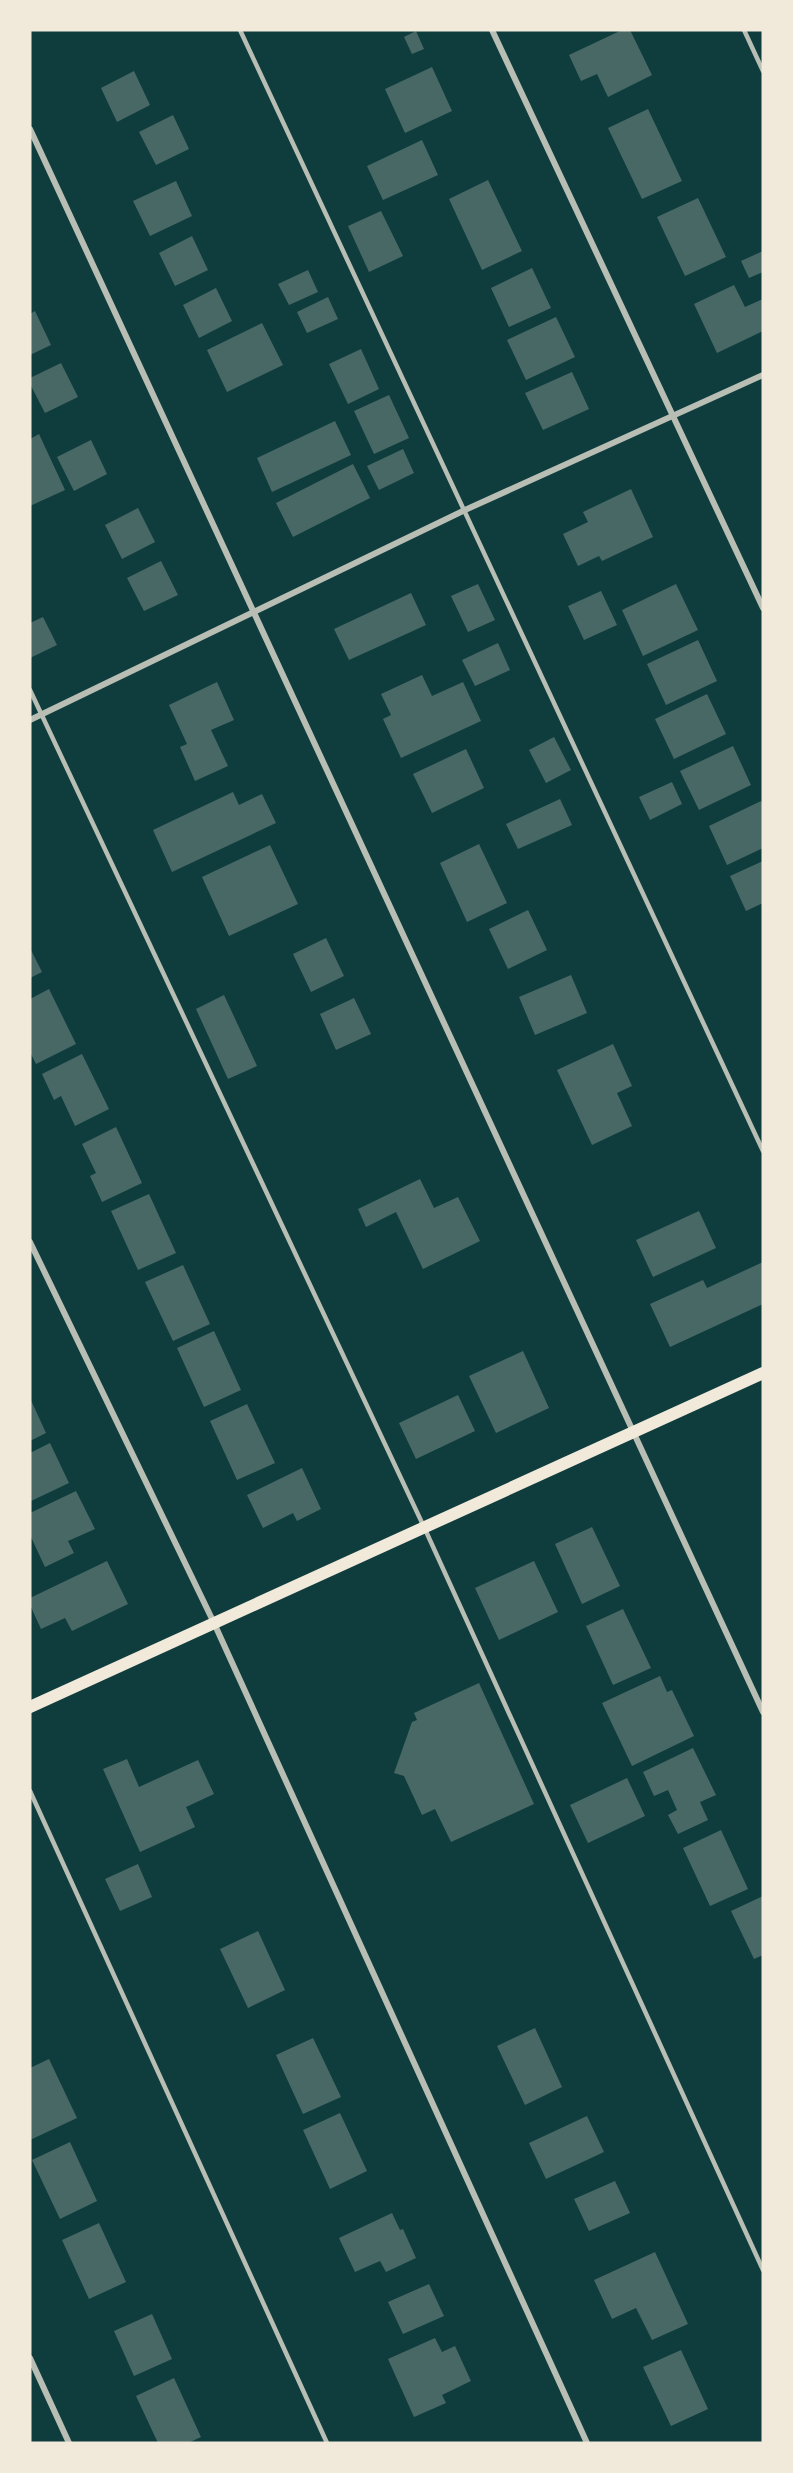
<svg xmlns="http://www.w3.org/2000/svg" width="793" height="2473" font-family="Barlow,sans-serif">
  <rect width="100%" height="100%" fill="#0f3d3e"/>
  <!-- building -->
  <path fill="#486865" d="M 622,30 L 630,30 L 652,75 L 608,97 L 597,74 L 581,81 L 569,55 Z
    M 416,31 L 424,49 L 412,54 L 404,37 Z
    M 432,67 L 452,111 L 405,133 L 385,89 Z
    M 134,71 L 150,105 L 117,122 L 101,88 Z
    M 648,109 L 682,181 L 642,199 L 608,128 Z
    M 173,115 L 189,149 L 156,165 L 139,132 Z
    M 422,140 L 438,175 L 383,200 L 367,166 Z
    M 488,180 L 522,251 L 482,270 L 449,199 Z
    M 176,181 L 192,216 L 150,236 L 133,201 Z
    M 698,198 L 726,257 L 685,276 L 657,217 Z
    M 381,211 L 403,256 L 369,272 L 348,226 Z
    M 192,236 L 208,270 L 175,286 L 159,253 Z
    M 763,251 L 763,272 L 749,278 L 741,261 Z
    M 532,268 L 551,308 L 509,327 L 491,288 Z
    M 308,270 L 318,292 L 289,305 L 278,284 Z
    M 734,285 L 745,307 L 763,299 L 763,331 L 717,353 L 694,304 Z
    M 216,288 L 232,321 L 199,338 L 183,305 Z
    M 328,297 L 338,319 L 307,333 L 297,312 Z
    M 35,311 L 51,345 L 30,355 L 30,314 Z
    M 556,317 L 575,357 L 526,380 L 507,340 Z
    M 262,323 L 283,365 L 227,392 L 207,350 Z
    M 361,349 L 379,389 L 348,404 L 329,364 Z
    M 61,363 L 78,397 L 45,413 L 30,384 L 30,378 Z
    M 572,372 L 589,409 L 543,430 L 525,393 Z
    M 389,395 L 409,438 L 374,454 L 354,411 Z
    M 335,421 L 351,455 L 272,492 L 257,458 Z
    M 39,434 L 65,490 L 30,506 L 30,439 Z
    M 91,440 L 107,474 L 74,491 L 57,457 Z
    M 403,449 L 414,473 L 379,490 L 367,466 Z
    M 353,464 L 370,498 L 293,537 L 276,503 Z
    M 631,489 L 653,537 L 602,561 L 599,556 L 578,566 L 563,534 L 588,522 L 583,512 Z
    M 138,508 L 155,542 L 122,559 L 105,525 Z
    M 161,561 L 178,595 L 144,611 L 127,578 Z
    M 478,584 L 495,620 L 468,632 L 451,596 Z
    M 676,584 L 698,630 L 643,656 L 622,610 Z
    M 601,591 L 617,625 L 584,640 L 568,606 Z
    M 411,593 L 426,625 L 349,660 L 334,629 Z
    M 43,617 L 57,645 L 30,658 L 30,623 Z
    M 698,640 L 717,681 L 666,705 L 647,664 Z
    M 498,643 L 510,670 L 475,686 L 462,660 Z
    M 422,675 L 432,696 L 463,682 L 481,721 L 401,758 L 383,719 L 391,715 L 381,694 Z
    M 217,682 L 234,720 L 211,730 L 228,766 L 195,781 L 180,747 L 187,744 L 169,705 Z
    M 707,694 L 726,734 L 674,759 L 655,719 Z
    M 554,737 L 571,770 L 546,783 L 529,750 Z
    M 733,746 L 751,785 L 699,810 L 680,771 Z
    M 466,749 L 484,788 L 432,813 L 413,774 Z
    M 672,782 L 682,804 L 650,820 L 639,797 Z
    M 233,792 L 239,805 L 262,794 L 276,823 L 172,872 L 153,830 Z
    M 560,799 L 572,825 L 518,849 L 506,824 Z
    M 761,801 L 763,805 L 763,848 L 727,865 L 709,826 Z
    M 479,844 L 507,903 L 467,922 L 440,863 Z
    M 270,845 L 298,904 L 229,936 L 202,877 Z
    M 763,861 L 763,903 L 746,911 L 730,876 Z
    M 528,910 L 547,950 L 508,969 L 489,929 Z
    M 326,938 L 344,976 L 311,992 L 293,954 Z
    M 30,948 L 42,972 L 30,978 Z
    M 571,975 L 587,1013 L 535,1035 L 519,997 Z
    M 49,989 L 76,1044 L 36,1064 L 30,1052 L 30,999 Z
    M 224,995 L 257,1066 L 228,1079 L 196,1009 Z
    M 354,998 L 371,1034 L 336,1050 L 320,1014 Z
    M 613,1044 L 632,1086 L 617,1093 L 632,1126 L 592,1145 L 557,1070 Z
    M 82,1054 L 109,1109 L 75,1126 L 61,1096 L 54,1100 L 42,1074 Z
    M 116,1127 L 142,1183 L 102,1202 L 90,1176 L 96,1173 L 82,1144 Z
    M 420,1179 L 434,1208 L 458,1197 L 480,1241 L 423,1269 L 396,1212 L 366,1227 L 358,1209 Z
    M 149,1194 L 176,1253 L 138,1270 L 111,1211 Z
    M 699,1211 L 716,1248 L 653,1277 L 636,1240 Z
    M 763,1262 L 763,1304 L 670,1347 L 650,1304 L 703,1280 L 707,1288 Z
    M 183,1265 L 210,1324 L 173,1341 L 145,1282 Z
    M 214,1331 L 241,1390 L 204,1407 L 177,1348 Z
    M 523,1351 L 549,1408 L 496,1433 L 469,1376 Z
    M 458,1395 L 475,1431 L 416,1459 L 399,1423 Z
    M 30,1398 L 46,1433 L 30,1441 Z
    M 247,1404 L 275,1463 L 237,1480 L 210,1421 Z
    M 50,1443 L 69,1483 L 31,1501 L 30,1453 Z
    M 302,1468 L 321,1509 L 297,1521 L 293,1513 L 263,1528 L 247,1495 Z
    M 76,1491 L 95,1529 L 68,1541 L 74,1553 L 45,1567 L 30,1535 L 30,1513 Z
    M 592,1527 L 620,1586 L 582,1604 L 555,1544 Z
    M 107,1561 L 128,1604 L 72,1631 L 65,1618 L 41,1629 L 30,1605 L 30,1598 Z
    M 534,1561 L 558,1612 L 499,1640 L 475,1588 Z
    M 623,1609 L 651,1668 L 613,1685 L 586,1626 Z
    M 660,1676 L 667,1692 L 672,1690 L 694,1736 L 632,1766 L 602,1703 Z
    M 479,1683 L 534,1804 L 451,1842 L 435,1809 L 422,1815 L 404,1776 L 394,1773 L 412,1722 L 417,1720 L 414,1713 Z
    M 693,1748 L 716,1795 L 700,1802 L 708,1820 L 678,1834 L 668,1815 L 677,1810 L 668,1790 L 654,1796 L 643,1772 Z
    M 127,1759 L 139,1787 L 198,1760 L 214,1794 L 186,1807 L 195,1827 L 140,1852 L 103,1769 Z
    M 627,1778 L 645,1816 L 588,1843 L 570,1805 Z
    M 721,1830 L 748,1889 L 710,1906 L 683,1848 Z
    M 138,1864 L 152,1897 L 120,1911 L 105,1879 Z
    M 763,1896 L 763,1955 L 754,1959 L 731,1911 Z
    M 258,1931 L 285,1990 L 248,2008 L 220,1949 Z
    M 535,2028 L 562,2087 L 525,2105 L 497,2046 Z
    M 313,2038 L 341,2097 L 303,2114 L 276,2055 Z
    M 49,2059 L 77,2118 L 30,2140 L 30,2068 Z
    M 340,2113 L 367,2171 L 330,2189 L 303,2130 Z
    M 587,2116 L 604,2152 L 546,2179 L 529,2143 Z
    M 70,2142 L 97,2201 L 60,2219 L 32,2160 Z
    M 615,2181 L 630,2213 L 589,2231 L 574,2199 Z
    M 392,2213 L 400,2230 L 403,2229 L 416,2258 L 386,2272 L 380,2261 L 355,2272 L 339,2238 Z
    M 99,2223 L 126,2282 L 89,2299 L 62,2240 Z
    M 655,2252 L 688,2324 L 652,2340 L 636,2308 L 612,2319 L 594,2280 Z
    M 429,2284 L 444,2316 L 403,2334 L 388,2302 Z
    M 152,2314 L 172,2359 L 134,2376 L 114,2331 Z
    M 435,2338 L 442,2352 L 455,2346 L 471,2381 L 442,2395 L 446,2403 L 414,2417 L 388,2359 Z
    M 681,2350 L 708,2409 L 671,2426 L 643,2367 Z
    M 174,2378 L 201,2437 L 188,2443 L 158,2443 L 136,2396 Z"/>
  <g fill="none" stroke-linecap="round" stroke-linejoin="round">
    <!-- service -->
    <path stroke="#b8beb3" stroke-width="4.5" d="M 240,30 L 763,1151
      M 744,30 L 763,71
      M 30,690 L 424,1527 L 763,2270
      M 30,1791 L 327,2443"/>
    <!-- minor -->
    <path stroke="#b8beb3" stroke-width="6" d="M 492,30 L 763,608
      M 30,129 L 763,1712
      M 30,720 L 465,510 L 763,375
      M 30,1242 L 214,1623 L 587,2443
      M 30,2358 L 69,2443"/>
    <!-- secondary -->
    <path stroke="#f1e9da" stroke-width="12" d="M 30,1707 L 763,1373"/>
  </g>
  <!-- border -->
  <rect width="793" height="2473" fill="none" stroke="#f1e9da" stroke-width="63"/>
</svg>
